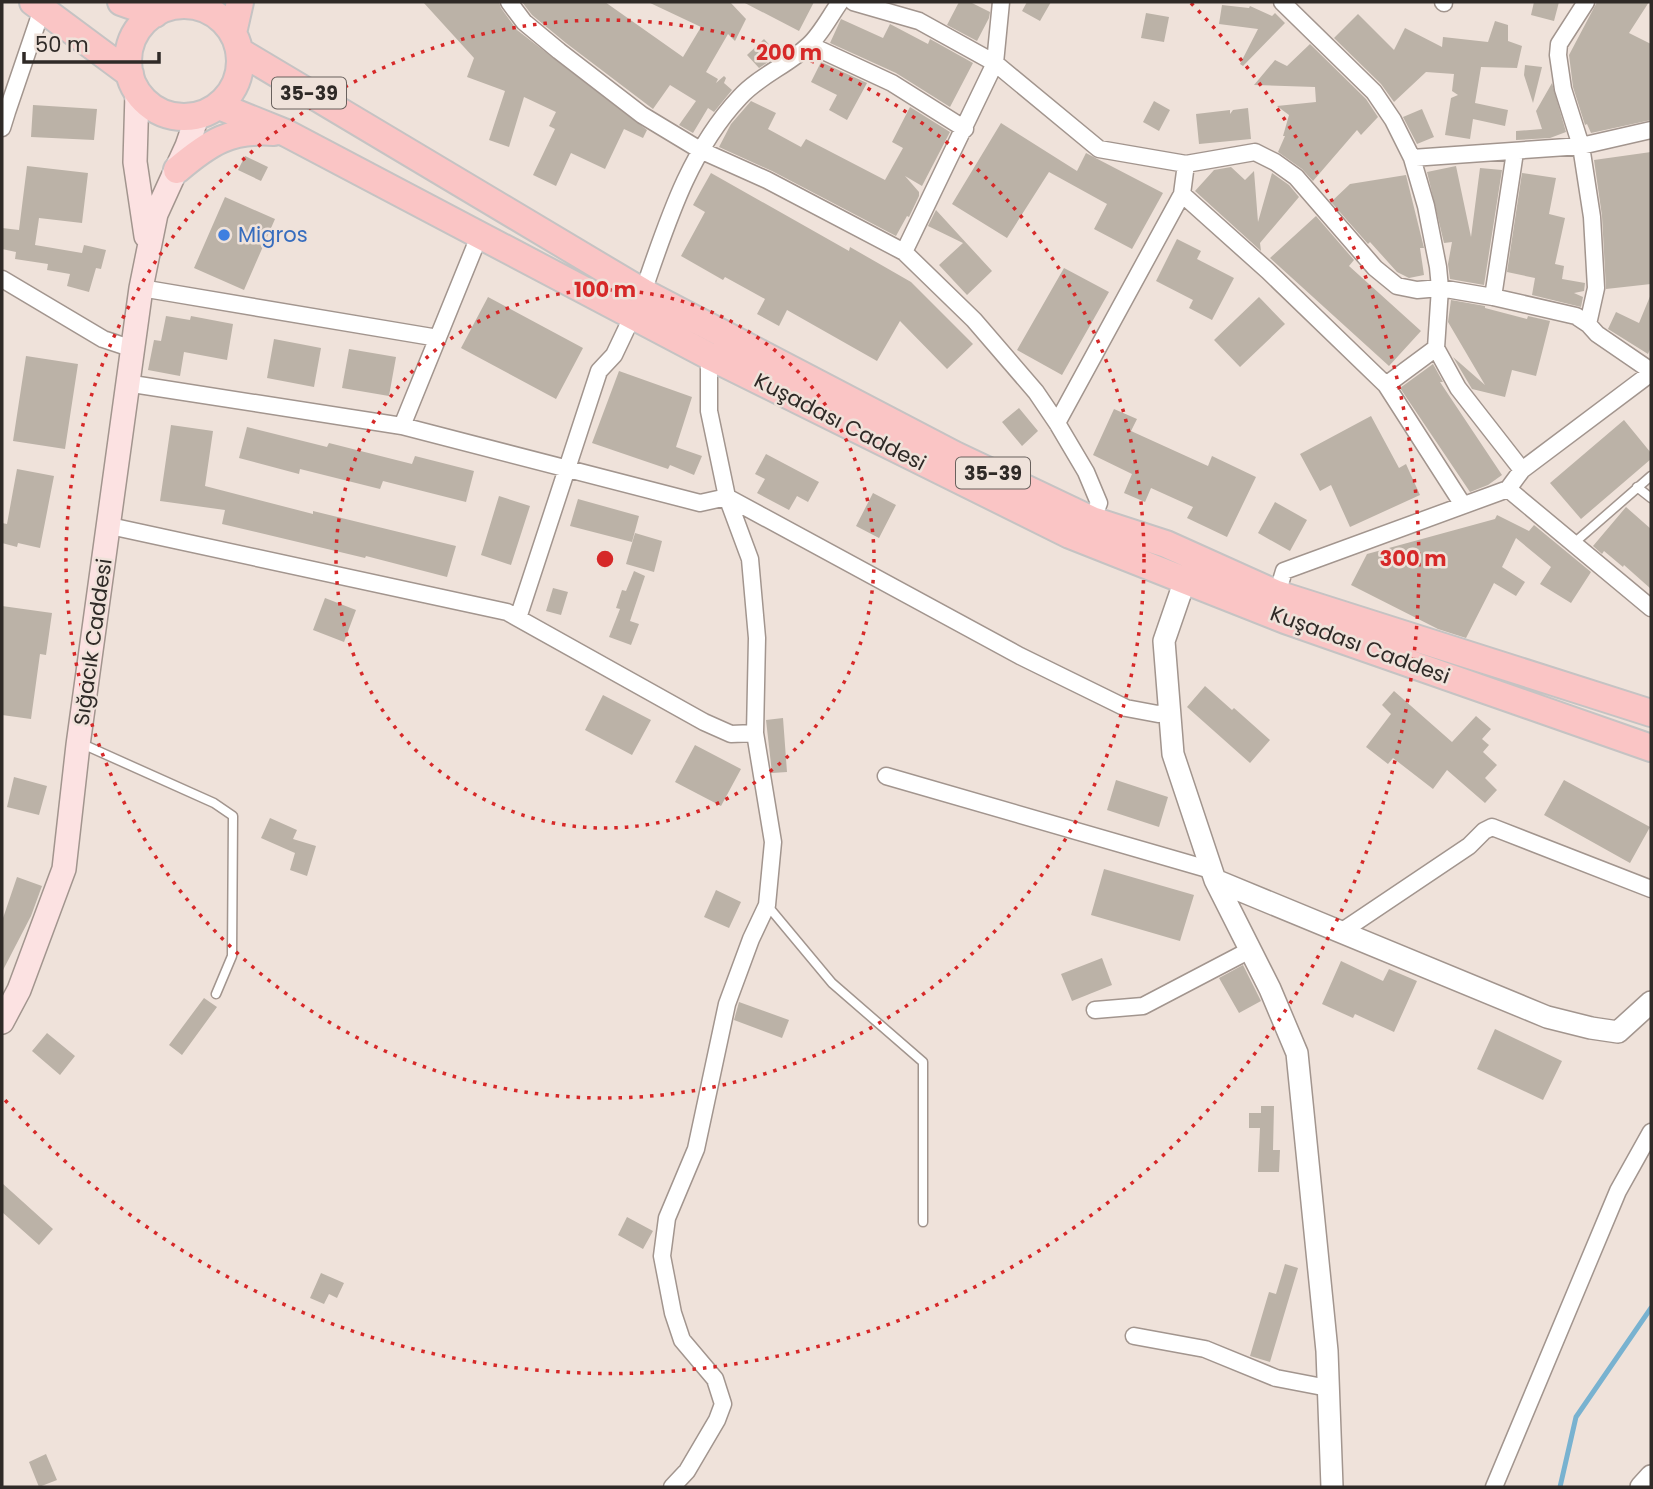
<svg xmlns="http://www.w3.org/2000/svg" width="1653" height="1489" font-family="Poppins,sans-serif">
  <rect width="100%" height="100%" fill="#efe2da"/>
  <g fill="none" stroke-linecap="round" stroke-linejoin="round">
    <!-- stream -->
    <path stroke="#78b2d0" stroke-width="5" d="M 1560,1487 L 1576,1417 L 1651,1308"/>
  </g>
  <!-- building -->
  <path fill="#bbb2a7" d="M 423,2 L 499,2 L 501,8 L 517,30 L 647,130 L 643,138 L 624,129 L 605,169 L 571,153 L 556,186 L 533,175 L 555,129 L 549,126 L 556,112 L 524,97 L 509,147 L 489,140 L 505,91 L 467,77 L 474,58 Z
    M 522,2 L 605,2 L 683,57 L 701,27 L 648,2 L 730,2 L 746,19 L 735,41 L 728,34 L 706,72 L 718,79 L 716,83 L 724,76 L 726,78 L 724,83 L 732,90 L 714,112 L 708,108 L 693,133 L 679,125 L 696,101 L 670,85 L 653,109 L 566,43 L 532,15 Z
    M 743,2 L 814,2 L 799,31 Z
    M 959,2 L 970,2 L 990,12 L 989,18 L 977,41 L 947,25 Z
    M 1027,2 L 1051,2 L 1040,21 L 1022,11 Z
    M 1534,2 L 1559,2 L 1554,21 L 1531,15 Z
    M 1597,2 L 1649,2 L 1629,33 L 1651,44 L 1651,120 L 1591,133 L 1587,124 L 1585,125 L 1573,87 L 1569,55 Z
    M 1222,5 L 1249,8 L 1250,6 L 1272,16 L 1275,13 L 1285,23 L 1243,66 L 1240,64 L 1258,29 L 1219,24 Z
    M 1146,13 L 1169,17 L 1164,42 L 1141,38 Z
    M 1358,14 L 1394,50 L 1405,28 L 1442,47 L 1443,37 L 1488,42 L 1495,21 L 1508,25 L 1508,41 L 1522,46 L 1517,68 L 1481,67 L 1475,103 L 1508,110 L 1505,126 L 1473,119 L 1470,139 L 1445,135 L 1451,98 L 1458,95 L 1452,91 L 1454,74 L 1426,72 L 1394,102 L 1381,84 L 1334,38 Z
    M 841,19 L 883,38 L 890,24 L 928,44 L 930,39 L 973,63 L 950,107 L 896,73 L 830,43 Z
    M 764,39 L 779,55 L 759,68 L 747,55 Z
    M 1310,44 L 1366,99 L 1378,117 L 1361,135 L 1357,130 L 1313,181 L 1302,169 L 1278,152 L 1285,136 L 1283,136 L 1289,115 L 1277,106 L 1316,102 L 1315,87 L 1254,85 L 1275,60 L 1287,66 Z
    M 821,62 L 867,83 L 847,120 L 829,110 L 837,95 L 811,82 Z
    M 1525,65 L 1542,67 L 1533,103 L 1524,75 Z
    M 1552,83 L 1566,132 L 1550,138 L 1516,140 L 1516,131 L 1542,129 L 1536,111 Z
    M 751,101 L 776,113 L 768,129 L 801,147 L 806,139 L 885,180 L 903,148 L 892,142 L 910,107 L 950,132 L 922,186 L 905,176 L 919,192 L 919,196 L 909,217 L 907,216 L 896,236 L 772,171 L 719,147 L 731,124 Z
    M 1154,101 L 1170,110 L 1159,131 L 1143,122 Z
    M 33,105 L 97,109 L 94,140 L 31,137 Z
    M 1248,108 L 1251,139 L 1199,144 L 1196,114 L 1230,110 L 1230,114 L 1233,110 Z
    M 1422,109 L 1434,137 L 1417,144 L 1403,117 Z
    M 1001,123 L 1077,171 L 1086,153 L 1163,193 L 1132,249 L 1094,229 L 1107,204 L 1049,172 L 1007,238 L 952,204 Z
    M 1651,152 L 1651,284 L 1606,289 L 1602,216 L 1594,160 Z
    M 245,156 L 268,167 L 261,181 L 238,170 Z
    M 27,166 L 88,173 L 82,223 L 39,218 L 35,245 L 82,253 L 84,245 L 106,250 L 101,269 L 96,268 L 89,292 L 67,286 L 70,274 L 47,270 L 48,264 L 15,259 L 16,252 L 2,249 L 2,228 L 19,230 Z
    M 1456,166 L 1471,237 L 1480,168 L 1502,170 L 1484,285 L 1450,279 L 1448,264 L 1452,242 L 1444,243 L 1427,172 Z
    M 1231,167 L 1245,180 L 1254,171 L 1258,222 L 1272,173 L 1289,185 L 1299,197 L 1260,243 L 1261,251 L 1195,191 L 1214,170 Z
    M 711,173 L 849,251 L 850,247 L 911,282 L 973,344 L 947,369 L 900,321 L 877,361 L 787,310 L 779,326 L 757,314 L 765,299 L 725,277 L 723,280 L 681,256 L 705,212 L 693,205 Z
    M 1522,173 L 1556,178 L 1549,214 L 1565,218 L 1555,264 L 1564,266 L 1562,279 L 1585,283 L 1584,291 L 1574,293 L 1583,297 L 1581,307 L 1532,295 L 1535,278 L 1507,272 Z
    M 1406,175 L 1424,248 L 1420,248 L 1424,275 L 1409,278 L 1397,272 L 1370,242 L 1368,244 L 1331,202 L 1350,184 Z
    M 225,197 L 275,219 L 244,290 L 194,268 Z
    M 936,210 L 992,271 L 967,295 L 939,265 L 963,243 L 928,226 Z
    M 1316,216 L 1354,260 L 1349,266 L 1421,331 L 1389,366 L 1270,258 Z
    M 1177,239 L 1201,251 L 1197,259 L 1234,278 L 1212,320 L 1189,308 L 1193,300 L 1156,281 Z
    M 1064,268 L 1109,292 L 1062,375 L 1017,350 Z
    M 1651,294 L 1651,347 L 1648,354 L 1608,329 L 1616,312 L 1639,323 Z
    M 488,297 L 583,348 L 556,399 L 461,348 Z
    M 1259,297 L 1285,324 L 1240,367 L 1214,340 Z
    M 1451,300 L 1485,306 L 1485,308 L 1527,319 L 1528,316 L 1550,321 L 1536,376 L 1512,370 L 1505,397 L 1472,389 L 1453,357 L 1485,385 L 1448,322 Z
    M 166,316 L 190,320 L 191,316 L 233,324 L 227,360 L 184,352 L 180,376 L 148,370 L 154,340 L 161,341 Z
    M 274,339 L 321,348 L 314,387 L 267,378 Z
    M 349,349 L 396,357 L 389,396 L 342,388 Z
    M 26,356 L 78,364 L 65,449 L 13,441 Z
    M 1433,364 L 1443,382 L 1440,382 L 1502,475 L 1488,485 L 1470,492 L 1400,388 Z
    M 619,371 L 692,397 L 676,447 L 702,456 L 694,475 L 670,465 L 668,469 L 592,443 Z
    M 1019,408 L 1038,431 L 1022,446 L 1002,422 Z
    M 1114,409 L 1137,419 L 1131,431 L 1208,466 L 1212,456 L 1256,477 L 1227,537 L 1187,518 L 1193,507 L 1151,488 L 1145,502 L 1124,493 L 1132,474 L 1093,455 Z
    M 1371,416 L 1399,468 L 1406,464 L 1420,495 L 1350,527 L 1331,485 L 1320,491 L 1300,454 Z
    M 1624,420 L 1651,453 L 1651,459 L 1581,519 L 1550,483 Z
    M 171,425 L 213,431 L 205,486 L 313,514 L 313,511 L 456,546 L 447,577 L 366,556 L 365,558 L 222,524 L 225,510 L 160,501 Z
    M 247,427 L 327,447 L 329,443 L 412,464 L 415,456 L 474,471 L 466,502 L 383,481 L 380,489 L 300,469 L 299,474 L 239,458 Z
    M 766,454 L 819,482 L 808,502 L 797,496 L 789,510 L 757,493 L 765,479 L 755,474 Z
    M 17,469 L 54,476 L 40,548 L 18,543 L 17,547 L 2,543 L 2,523 L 7,524 Z
    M 873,493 L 896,505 L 879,538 L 856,526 Z
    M 499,496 L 530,506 L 511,565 L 481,555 Z
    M 578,499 L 639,516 L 632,542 L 570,526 Z
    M 1275,502 L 1307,520 L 1290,551 L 1258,533 Z
    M 1626,507 L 1651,529 L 1651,589 L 1624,565 L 1623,567 L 1604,551 L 1602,554 L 1593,546 Z
    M 1497,515 L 1529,531 L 1534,525 L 1591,572 L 1571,603 L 1540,584 L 1551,567 L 1516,538 L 1502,567 L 1525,582 L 1516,596 L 1494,583 L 1466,638 L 1438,629 L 1351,585 L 1367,554 L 1495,519 Z
    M 635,533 L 662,541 L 654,572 L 626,564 Z
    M 634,571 L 645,576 L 630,621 L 639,624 L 631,645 L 609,637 L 620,609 L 616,608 L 622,590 L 626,591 Z
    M 553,588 L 568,592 L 561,615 L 546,611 Z
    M 325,598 L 356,610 L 344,642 L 313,630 Z
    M 2,606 L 52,613 L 46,655 L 40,654 L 31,719 L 2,715 Z
    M 1205,686 L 1232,710 L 1234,708 L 1270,740 L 1250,763 L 1187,707 Z
    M 1394,691 L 1452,742 L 1476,716 L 1491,729 L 1482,739 L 1489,745 L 1483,752 L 1497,765 L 1485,778 L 1497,790 L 1485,803 L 1447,770 L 1433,789 L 1393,758 L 1388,764 L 1366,747 L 1391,714 L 1382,705 Z
    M 603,695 L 651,720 L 632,755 L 585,730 Z
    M 783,718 L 787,772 L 772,773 L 766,720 Z
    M 695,745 L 741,769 L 721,806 L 675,782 Z
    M 14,777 L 47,786 L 39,815 L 7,807 Z
    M 1116,780 L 1168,797 L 1159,827 L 1107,810 Z
    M 1564,780 L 1650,827 L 1630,863 L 1544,815 Z
    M 270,818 L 297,830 L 293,839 L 316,846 L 307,876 L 290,870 L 295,853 L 261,838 Z
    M 1104,869 L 1194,895 L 1180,941 L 1091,915 Z
    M 17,877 L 42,886 L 31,916 L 2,972 L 2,921 Z
    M 716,890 L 741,902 L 729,928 L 704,917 Z
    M 1102,958 L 1112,985 L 1072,1001 L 1061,974 Z
    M 1341,961 L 1383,981 L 1389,969 L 1417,981 L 1394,1032 L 1355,1014 L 1353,1018 L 1322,1004 Z
    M 1243,965 L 1261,1001 L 1239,1013 L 1219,978 Z
    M 204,998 L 217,1007 L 182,1055 L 169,1045 Z
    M 739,1002 L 789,1020 L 782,1038 L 734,1020 Z
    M 1495,1029 L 1562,1061 L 1543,1100 L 1477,1069 Z
    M 47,1033 L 75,1056 L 60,1075 L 32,1051 Z
    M 1261,1106 L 1274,1106 L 1273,1150 L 1280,1150 L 1279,1172 L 1258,1172 L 1260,1128 L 1249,1128 L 1249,1113 L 1261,1113 Z
    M 2,1183 L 53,1229 L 39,1245 L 2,1212 Z
    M 627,1217 L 653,1231 L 643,1249 L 618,1235 Z
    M 1285,1264 L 1298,1268 L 1270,1362 L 1250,1356 L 1269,1292 L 1276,1294 Z
    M 321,1273 L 344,1283 L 337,1298 L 329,1294 L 324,1304 L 310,1298 Z
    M 46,1454 L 57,1480 L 39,1487 L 29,1462 Z"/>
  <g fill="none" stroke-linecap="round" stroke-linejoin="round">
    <!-- service casing -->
    <g stroke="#a2958e" stroke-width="11">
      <path id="service" d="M 1637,487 L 1651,498
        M 1574,543 L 1651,476
        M 80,745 L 89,747 L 214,803 L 233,816 L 232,956 L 216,994
        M 767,905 L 832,983 L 923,1062 L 923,1222"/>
    </g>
    <!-- minor casing -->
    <g stroke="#a2958e" stroke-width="19">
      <path id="minor" d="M 509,2 L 524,22 L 559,51 L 642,115 L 700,150 L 767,180 L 904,252 L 974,320 L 1036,392 L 1057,423 L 1086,472 L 1099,503 L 1092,520
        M 853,2 L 919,21 L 995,63 L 1099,149 L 1186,164 L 1255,152 L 1275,162 L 1296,177 L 1375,268 L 1397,286 L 1417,290 L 1440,288 L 1493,297 L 1576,316 L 1588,324 L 1597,334 L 1651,371
        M 1282,2 L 1374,92 L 1393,120 L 1412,158 L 1581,146 L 1651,130
        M 1443,2 L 1444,3
        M 1586,2 L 1559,44 L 1558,55 L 1563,89 L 1581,146 L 1592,217 L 1596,288 L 1588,324
        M 810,45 L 892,83 L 965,129
        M 2,110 L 7,112 L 2,128
        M 7,112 L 42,9
        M 1412,158 L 1426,206 L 1438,267 L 1440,288 L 1436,348 L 1458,388 L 1522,470
        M 1182,194 L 1268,271 L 1386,385 L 1436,348
        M 904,252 L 995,63 L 1001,2
        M 2,279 L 103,339 L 133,349
        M 141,288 L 438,338
        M 643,292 C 667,223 689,151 740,97 C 759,76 788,65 809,45 C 821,34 830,16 840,2
        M 1493,297 L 1515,152
        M 1651,373 L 1522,470 L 1508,489 L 1651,608
        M 126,383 L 402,426 L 700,503 L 727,497 L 1020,656 L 1126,708 L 1158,714 L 1170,712
        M 1386,385 L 1463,505
        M 1057,423 L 1182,194 L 1186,164
        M 402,426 L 480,234
        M 110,526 L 507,612 L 704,722 L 731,734 L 755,733
        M 1277,594 L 1284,571 L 1508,489
        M 518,618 L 599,371 L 614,355 L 633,315
        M 886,776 L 1211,870
        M 1341,932 L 1469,846 L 1484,831 L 1492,827 L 1651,889
        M 1095,1010 L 1143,1006 L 1250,950
        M 1134,1336 L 1205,1349 L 1276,1378 L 1328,1388
        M 672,1487 L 687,1471 L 717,1420 L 723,1404 L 715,1379 L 682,1340 L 673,1313 L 662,1256 L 667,1218 L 696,1149 L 727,1004 L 751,939 L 767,905 L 773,842 L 755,733 L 757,638 L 750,559 L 727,497 L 709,411 L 709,356
        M 1494,1487 L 1618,1191 L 1651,1132"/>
    </g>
    <!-- tertiary casing -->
    <g stroke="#a2958e" stroke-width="24">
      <path id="tertiary" d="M 1185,580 L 1164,641 L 1173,754 L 1215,880 L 1270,989 L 1297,1053 L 1327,1351 L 1332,1487
        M 1215,880 L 1547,1017 L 1591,1028 L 1618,1032 L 1651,1002
        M 1641,1487 L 1651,1476"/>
    </g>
    <!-- secondary casing -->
    <g stroke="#a2958e" stroke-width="26">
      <path id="secondary" d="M 137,93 L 135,162 L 146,236
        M 2,1022 L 19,990 L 64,869 L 78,745 L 141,288 L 156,214 L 187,146 L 197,117"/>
    </g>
    <!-- primary casing -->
    <g stroke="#c5c3c3" stroke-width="30">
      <path id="primary" d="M 33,2 L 130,74
        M 121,2 L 155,14
        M128 61a56 56 0 1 1 112 0a56 56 0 1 1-112 0Z
        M 233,33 L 240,2
        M 239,51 L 643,292 L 955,455 L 1092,520 L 1166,544 L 1277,594 L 1651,713
        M 219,106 L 286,133 L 709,356 L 1070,535 L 1285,620 L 1651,748
        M 177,170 C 210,142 230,129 274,132"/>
    </g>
    <!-- service -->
    <use href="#service" stroke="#fff" stroke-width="8"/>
    <!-- minor -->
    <use href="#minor" stroke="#fff" stroke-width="16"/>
    <!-- tertiary -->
    <use href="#tertiary" stroke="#fff" stroke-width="21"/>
    <!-- secondary -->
    <use href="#secondary" stroke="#fce2e2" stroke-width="23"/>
    <!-- primary -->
    <use href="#primary" stroke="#fac5c5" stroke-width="26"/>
  </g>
  <!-- distance rings -->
  <g fill="none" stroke="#d62828" stroke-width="3.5" stroke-dasharray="3.5 7">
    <circle cx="605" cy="559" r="269"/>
    <circle cx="605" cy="559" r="539"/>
    <path d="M1191 3A808 808 0 1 1 5 1100"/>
  </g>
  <!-- markers -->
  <circle fill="#3f7fe0" stroke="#efe2da" stroke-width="2.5" cx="224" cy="235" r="7"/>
  <g text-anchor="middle" stroke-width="5" stroke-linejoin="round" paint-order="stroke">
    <!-- shield labels -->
    <g fill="#efe2da" stroke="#69615d" stroke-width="2">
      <rect x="272" y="77.5" width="74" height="31" rx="5"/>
      <rect x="956" y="457.5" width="74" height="31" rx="5"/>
    </g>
    <g font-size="19" font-weight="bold" fill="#2f2a27">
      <text x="309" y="100">35-39</text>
      <text x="993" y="480">35-39</text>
    </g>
    <!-- shop labels -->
    <g font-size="21" fill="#366cbe" stroke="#efe2da" text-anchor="start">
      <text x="238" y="242">Migros</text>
    </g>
    <!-- street labels -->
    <g font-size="21" fill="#2f2a27" stroke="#efe2da">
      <text transform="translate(840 422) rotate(27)" y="7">Kuşadası Caddesi</text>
      <text transform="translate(93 642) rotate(-82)" y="7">Sığacık Caddesi</text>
      <text transform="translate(1360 645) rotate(20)" y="7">Kuşadası Caddesi</text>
    </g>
  </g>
  <circle cx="605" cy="559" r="10" fill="#d62828" stroke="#efe2da" stroke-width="3.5"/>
  <g font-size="21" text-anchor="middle" font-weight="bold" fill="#d62828" stroke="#efe2da" stroke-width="5" stroke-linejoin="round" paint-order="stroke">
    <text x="789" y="60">200 m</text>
    <text x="605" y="297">100 m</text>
    <text x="1413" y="566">300 m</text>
  </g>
  <!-- border -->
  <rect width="1653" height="1489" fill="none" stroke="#2f2a27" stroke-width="7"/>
  <!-- scale -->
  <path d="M24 52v10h135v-10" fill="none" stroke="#2f2a27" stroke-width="3.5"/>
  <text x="35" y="52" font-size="21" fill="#2f2a27" stroke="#efe2da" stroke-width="5" paint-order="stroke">50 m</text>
</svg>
